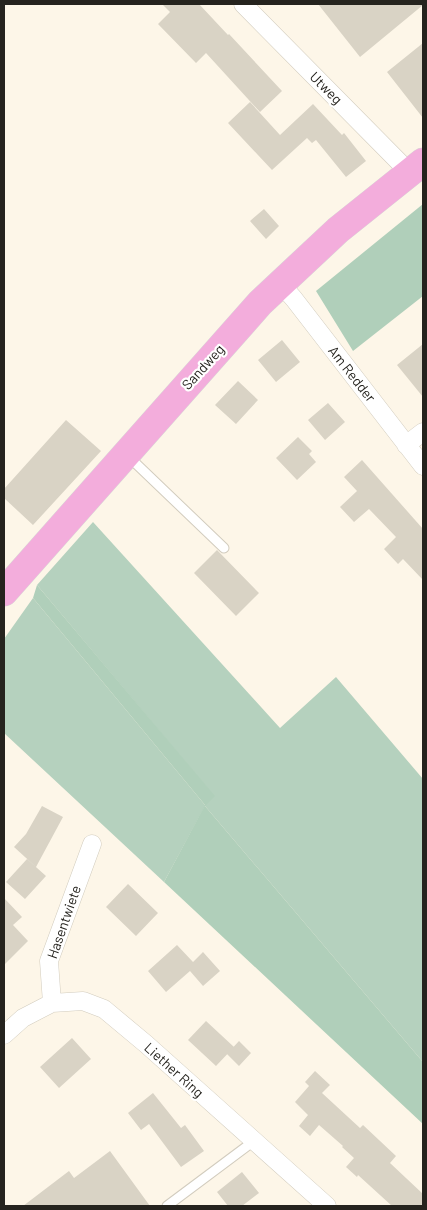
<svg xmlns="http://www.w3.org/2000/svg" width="427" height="1210" font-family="Barlow,sans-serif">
  <rect width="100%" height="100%" fill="#fdf6e8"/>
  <!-- green -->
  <path fill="#b5d1be" d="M 93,522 L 280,728 L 336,677 L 423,779 L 423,1062 L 205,806 L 164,882 L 4,733 L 4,639 L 33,598 L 205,805 L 214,796 L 37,585 Z"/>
  <!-- forest -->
  <path fill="#b0cfba" d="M 423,204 L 423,296 L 353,351 L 316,291 Z
    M 37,585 L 215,796 L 205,806 L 423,1062 L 423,1124 L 164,882 L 205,805 L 33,598 Z"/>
  <!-- building -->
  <path fill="#d9d3c5" d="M 162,4 L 199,4 L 228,35 L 229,34 L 282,91 L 260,112 L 206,53 L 196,63 L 158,24 L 170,12 Z
    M 318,4 L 423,4 L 423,5 L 360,57 Z
    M 423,43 L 423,118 L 387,72 Z
    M 250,102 L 280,135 L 313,104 L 342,135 L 344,133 L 366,161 L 346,177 L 316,140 L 312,143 L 307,138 L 272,170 L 228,123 Z
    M 264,209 L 279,226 L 266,239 L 250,221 Z
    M 282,340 L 300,362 L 276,382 L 258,360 Z
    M 423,344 L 423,397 L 397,365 Z
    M 238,381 L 258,400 L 236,424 L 215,405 Z
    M 328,403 L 345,422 L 325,440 L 308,420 Z
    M 66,420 L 101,451 L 33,525 L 4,498 L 4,489 Z
    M 298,437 L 312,451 L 309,454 L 316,462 L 297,480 L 276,458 Z
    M 362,460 L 423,529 L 423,580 L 403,559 L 398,564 L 384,549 L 396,537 L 369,509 L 354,522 L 340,507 L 357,491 L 344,477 Z
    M 217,550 L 259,593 L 236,616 L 194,573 Z
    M 42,806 L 63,817 L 36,867 L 14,847 L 26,834 Z
    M 27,859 L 46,876 L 25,899 L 6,882 Z
    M 128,884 L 158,913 L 136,936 L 106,907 Z
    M 4,898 L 22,917 L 13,925 L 28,941 L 4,965 Z
    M 177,945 L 193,962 L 203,952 L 220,971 L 203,986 L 190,971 L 166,992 L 148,971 Z
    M 206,1021 L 234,1047 L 216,1066 L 188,1040 Z
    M 72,1038 L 91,1059 L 59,1088 L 40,1067 Z
    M 239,1041 L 251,1053 L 239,1066 L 227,1054 Z
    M 315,1071 L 330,1085 L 322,1093 L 360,1128 L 363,1125 L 396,1156 L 390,1163 L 423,1194 L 423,1206 L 392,1206 L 358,1175 L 357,1177 L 346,1167 L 354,1158 L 342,1147 L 343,1146 L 319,1125 L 310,1136 L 299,1126 L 308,1115 L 295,1102 L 309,1086 L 305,1082 Z
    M 153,1093 L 181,1128 L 185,1125 L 204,1151 L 181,1167 L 149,1124 L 141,1130 L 128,1113 Z
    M 110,1151 L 150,1206 L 23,1206 L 69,1171 L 74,1178 Z
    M 242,1172 L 259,1193 L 242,1206 L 228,1206 L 217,1192 Z"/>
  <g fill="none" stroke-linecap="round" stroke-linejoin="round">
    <!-- lane casing -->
    <g stroke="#d2ccbe" stroke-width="11">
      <path id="lane" d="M 128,456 L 224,548
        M 167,1206 L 254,1141"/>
    </g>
    <!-- street casing -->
    <g stroke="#d2ccbe" stroke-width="19">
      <path id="street" d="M 243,4 L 409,172
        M 280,283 L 294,299 L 423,466
        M 406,445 L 423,432
        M 52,1003 L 49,961 L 92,844
        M 4,1035 L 23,1018 L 52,1003 L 83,1001 L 104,1009 L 146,1044 L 327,1206"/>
    </g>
    <!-- primary casing -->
    <g stroke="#d8d7d6" stroke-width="29">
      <path id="primary" d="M 4,592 L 260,303 L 338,230 L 423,162"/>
    </g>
    <!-- lane -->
    <use href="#lane" stroke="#fff" stroke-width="9"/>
    <!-- street -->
    <use href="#street" stroke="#fff" stroke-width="18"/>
    <!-- primary -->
    <use href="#primary" stroke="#f3addc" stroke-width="28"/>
  </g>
  <g text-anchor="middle" stroke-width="4.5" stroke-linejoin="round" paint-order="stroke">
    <!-- street labels -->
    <g font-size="14" fill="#25231e" stroke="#fff">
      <text transform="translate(326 88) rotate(45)" y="5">Utweg</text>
      <text transform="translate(203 367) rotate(-48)" y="5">Sandweg</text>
      <text transform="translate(352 374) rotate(52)" y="5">Am Redder</text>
      <text transform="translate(64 922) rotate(-71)" y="5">Hasentwiete</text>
      <text transform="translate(174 1070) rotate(42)" y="5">Liether Ring</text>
    </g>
  </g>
  <!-- border -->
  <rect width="427" height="1210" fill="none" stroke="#25231e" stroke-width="10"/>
</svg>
